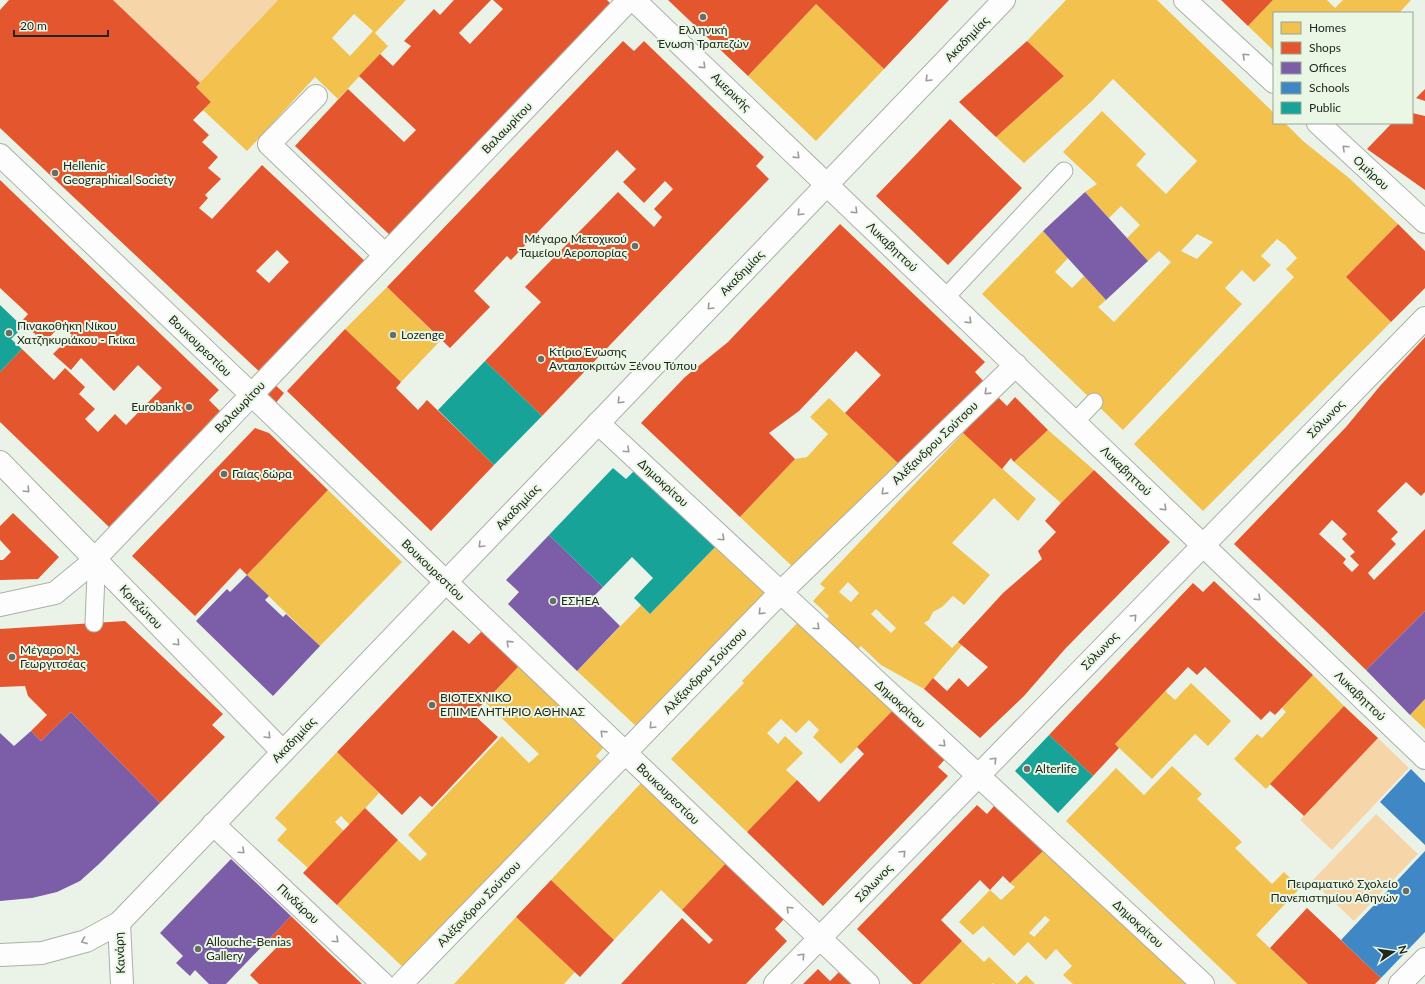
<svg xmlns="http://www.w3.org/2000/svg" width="1425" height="984" font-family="Lato,sans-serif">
  <rect width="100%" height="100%" fill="#ebf3e8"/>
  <!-- green -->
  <path fill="#f6d6a9" d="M 113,0 L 278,0 L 200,83 Z
    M 1378,738 L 1409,768 L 1332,850 L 1300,820 Z
    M 1376,814 L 1418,854 L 1354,921 L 1312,881 Z"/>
  <!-- homes -->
  <path fill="#f2c14e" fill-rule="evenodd" d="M 278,0 L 406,0 L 375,33 L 388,46 L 338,99 L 315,77 L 247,151 L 203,110 L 211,102 L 196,87 ZM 354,14 L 373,31 L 350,56 L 332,38 Z
    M 1066,0 L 1157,0 L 1274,113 L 1274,123 L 1285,123 L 1303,141 L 1349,178 L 1398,224 L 1346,277 L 1391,322 L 1203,511 L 1134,444 L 1294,277 L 1286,269 L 1297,258 L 1285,245 L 1277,239 L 1261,256 L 1271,265 L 1254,282 L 1242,270 L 1225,288 L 1242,304 L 1123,430 L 982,294 L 1043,231 L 1068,258 L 1055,272 L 1072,288 L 1084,276 L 1106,300 L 1098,307 L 1114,322 L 1171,262 L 1159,251 L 1148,261 L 1127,238 L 1140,225 L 1121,206 L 1109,218 L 1085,192 L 1097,184 L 1063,152 L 1102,111 L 1146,154 L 1136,165 L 1166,194 L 1197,161 L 1113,79 L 1091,102 L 1024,163 L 996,137 L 1064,76 L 1027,41 ZM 1197,234 L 1213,242 L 1197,259 L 1181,251 Z
    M 1273,0 L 1327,0 L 1335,8 L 1343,0 L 1411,0 L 1399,13 L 1274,13 L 1274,51 L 1248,26 Z
    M 816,4 L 884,69 L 816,141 L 748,76 Z
    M 387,287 L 441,340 L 401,382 L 345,329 Z
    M 829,398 L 901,466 L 795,569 L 740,517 L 795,459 L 807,457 L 828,434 L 810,417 Z
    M 1048,430 L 1094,470 L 1061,503 L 1014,462 Z
    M 963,433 L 1036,499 L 1018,521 L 994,498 L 952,543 L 990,575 L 964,605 L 953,596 L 942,607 L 933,612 L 929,620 L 924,623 L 952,648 L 958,642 L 962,645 L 924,689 L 881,665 L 861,646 L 857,650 L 826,620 L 829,616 L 813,601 L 825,588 L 820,584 ZM 848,582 L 859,593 L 851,602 L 839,592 ZM 876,609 L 896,628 L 891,633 L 871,614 Z
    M 328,490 L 402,562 L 320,646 L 247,575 Z
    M 719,543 L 768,593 L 637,727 L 577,671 L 641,605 L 650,614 Z
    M 803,617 L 896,707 L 841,764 L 813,737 L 819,730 L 809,720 L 796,733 L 781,719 L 767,733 L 778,744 L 785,736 L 803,753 L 786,770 L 797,780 L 747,832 L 671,759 L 744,683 L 742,681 Z
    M 519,666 L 604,747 L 596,756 L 601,761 L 405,969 L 337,905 L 398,840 L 420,861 L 427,854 L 408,835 L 502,736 L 529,763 L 539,754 L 485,702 Z
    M 1313,675 L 1344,706 L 1266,789 L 1234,759 L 1257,734 L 1262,738 L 1286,712 L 1282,708 Z
    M 1191,683 L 1231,721 L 1208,746 L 1195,734 L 1152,779 L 1115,744 L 1165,691 L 1175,700 Z
    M 1425,699 L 1425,729 L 1410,715 Z
    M 337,752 L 379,793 L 350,825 L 341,816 L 335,822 L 344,831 L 308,868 L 277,840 L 287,829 L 275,818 Z
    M 1172,766 L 1202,794 L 1197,799 L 1242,842 L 1235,848 L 1272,884 L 1284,872 L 1300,888 L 1256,935 L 1308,984 L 1237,984 L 1066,821 L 1116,768 L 1144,795 Z
    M 641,783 L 726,863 L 682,910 L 661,890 L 614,940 L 551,880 Z
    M 1044,850 L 1187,984 L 1073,984 L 1063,975 L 1072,966 L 1056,949 L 1046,960 L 1028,942 L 1014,956 L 983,926 L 973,935 L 959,922 L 990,890 L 1001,900 L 1015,887 L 1010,883 ZM 1045,916 L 1050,920 L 1034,937 L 1029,933 Z
    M 516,917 L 575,972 L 564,984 L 454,984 Z
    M 962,941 L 984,962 L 989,957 L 1017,984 L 994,984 L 993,983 L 992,984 L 920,984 Z
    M 1026,975 L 1035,984 L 1017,984 Z"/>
  <!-- shops -->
  <path fill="#e4572e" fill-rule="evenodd" d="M 9,0 L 113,0 L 200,83 L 196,87 L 211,102 L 193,120 L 209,135 L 202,142 L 218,157 L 208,168 L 221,179 L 205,195 L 208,198 L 199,208 L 212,219 L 262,165 L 367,263 L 263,375 L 0,128 L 0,10 ZM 277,250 L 289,262 L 269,283 L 256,271 Z
    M 454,0 L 491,0 L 459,33 L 470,44 L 503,9 L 493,0 L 607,0 L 610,3 L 392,237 L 295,146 L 348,89 L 404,142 L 416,130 L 359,76 L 380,54 L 393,66 L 411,46 L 404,41 L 434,9 L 440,15 Z
    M 668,0 L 949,0 L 884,69 L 816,4 L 748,76 Z
    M 1221,0 L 1273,0 L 1248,26 Z
    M 623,41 L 634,51 L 644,41 L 764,157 L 756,166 L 769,179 L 542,416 L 485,361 L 541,302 L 525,287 L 618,192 L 654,227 L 662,217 L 654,209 L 673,189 L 665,181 L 644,203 L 623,182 L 636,169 L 617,150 L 511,260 L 507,256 L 474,291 L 490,307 L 450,348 L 387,287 Z
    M 1027,41 L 1064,76 L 996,137 L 959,102 Z
    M 1425,89 L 1425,101 L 1416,98 Z
    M 1412,113 L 1425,116 L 1425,190 L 1367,149 L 1392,123 L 1412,123 Z
    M 950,119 L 1022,188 L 948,265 L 876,196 Z
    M 0,180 L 219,390 L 209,400 L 220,411 L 109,527 L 0,422 L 0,372 L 22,349 L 54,380 L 65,368 L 85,387 L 79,394 L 95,409 L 85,419 L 98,432 L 115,414 L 126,425 L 162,388 L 138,365 L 114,391 L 81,358 L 71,370 L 53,354 L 72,335 L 61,325 L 44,343 L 22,321 L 28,314 L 0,288 Z
    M 840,224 L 985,362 L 975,372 L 986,384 L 901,466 L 845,413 L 881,375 L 856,351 L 799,411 L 769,433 L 795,459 L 740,517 L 641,423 L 685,377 L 728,342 Z
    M 1398,224 L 1425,251 L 1425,288 L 1391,322 L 1346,277 Z
    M 345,329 L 401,382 L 396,388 L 418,410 L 427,400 L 494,465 L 431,531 L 287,391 Z
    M 1425,337 L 1425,492 L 1421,496 L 1406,482 L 1377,511 L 1398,532 L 1391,539 L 1396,544 L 1368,573 L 1374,580 L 1425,529 L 1425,611 L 1366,670 L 1325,630 L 1234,544 L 1346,427 L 1380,386 ZM 1332,520 L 1347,534 L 1342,539 L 1355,552 L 1350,556 L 1359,565 L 1352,572 L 1343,563 L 1346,559 L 1319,534 Z
    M 273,383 L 284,393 L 275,404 L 264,393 Z
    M 997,396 L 1007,406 L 1015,397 L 1048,430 L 1014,462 L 1011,458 L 1002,469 L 963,433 Z
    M 255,428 L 269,433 L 328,490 L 247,575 L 240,568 L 195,616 L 132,556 Z
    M 1094,470 L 1170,542 L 1065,649 L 1024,696 L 980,738 L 924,689 L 933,678 L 947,691 L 959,678 L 968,687 L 988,667 L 958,642 L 1003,593 L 1042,559 L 1038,551 L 1056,532 L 1045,521 L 1061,503 Z
    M 13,513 L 59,557 L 38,579 L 0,580 L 0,560 L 3,560 L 11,552 L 0,540 L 0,526 Z
    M 1214,581 L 1313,675 L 1275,715 L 1270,711 L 1261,720 L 1205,667 L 1197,675 L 1188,667 L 1115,744 L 1119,748 L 1093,776 L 1049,735 L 1193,583 L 1203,592 Z
    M 125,621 L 223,714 L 212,725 L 225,737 L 160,803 L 71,712 L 41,741 L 31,731 L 47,715 L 28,696 L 25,686 L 0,687 L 0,629 Z
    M 453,630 L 469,644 L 482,631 L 519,666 L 473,714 L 498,737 L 432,807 L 420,796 L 402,815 L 337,752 Z
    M 1344,706 L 1378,738 L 1304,816 L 1270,784 Z
    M 896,707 L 947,757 L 938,767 L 948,776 L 823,906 L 747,832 L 797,780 L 819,802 L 864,754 L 857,747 Z
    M 977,805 L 987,814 L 994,806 L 1044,850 L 1010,883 L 1003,876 L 990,890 L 980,880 L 941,920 L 962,941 L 920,984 L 913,984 L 857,929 Z
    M 365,808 L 398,840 L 337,905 L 303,873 Z
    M 726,863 L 784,919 L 775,929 L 787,941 L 746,984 L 621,984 L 682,918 L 709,944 L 713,940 L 682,910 Z
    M 551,880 L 614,940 L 580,977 L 516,917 Z
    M 1307,908 L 1381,978 L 1375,984 L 1308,984 L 1270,948 Z
    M 291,916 L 325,949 L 362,984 L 259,984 L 250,975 L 276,948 L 267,941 Z
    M 818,969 L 830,981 L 839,972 L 851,984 L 803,984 Z"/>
  <!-- offices -->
  <path fill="#7b5ea7" d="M 1085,192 L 1148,261 L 1106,300 L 1043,231 Z
    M 549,535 L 603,587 L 592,598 L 620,626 L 577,671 L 508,604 L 519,592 L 506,580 Z
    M 247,575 L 269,596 L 265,600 L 283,617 L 286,614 L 320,646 L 273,696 L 196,621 L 227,589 L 230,592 Z
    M 1425,611 L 1425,699 L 1410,715 L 1366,670 Z
    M 71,712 L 160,803 L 99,864 L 80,881 L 57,892 L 32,898 L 0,901 L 0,733 L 14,746 L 31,731 L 41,741 Z
    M 231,859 L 291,916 L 226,984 L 209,984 L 195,970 L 190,976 L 176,963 L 183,956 L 160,933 Z"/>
  <!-- schools -->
  <path fill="#3f88c5" d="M 1411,769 L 1425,783 L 1425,845 L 1380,802 Z
    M 1425,851 L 1425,932 L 1381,978 L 1341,940 Z"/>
  <!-- public -->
  <path fill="#17a398" d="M 0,305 L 23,327 L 11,339 L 22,349 L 0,372 Z
    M 485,361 L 542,416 L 494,465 L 438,410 Z
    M 639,466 L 719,543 L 650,614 L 634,598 L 653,578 L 632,557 L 603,587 L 549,535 L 613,468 L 626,479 Z
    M 1049,735 L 1093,776 L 1058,813 L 1015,771 Z"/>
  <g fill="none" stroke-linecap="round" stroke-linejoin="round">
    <!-- service casing -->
    <g stroke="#abb0a9" stroke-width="19">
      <path id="service" d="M 945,298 L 1064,171
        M 1075,422 L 1094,402
        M 94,623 L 96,575 L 95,559"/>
    </g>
    <!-- pedestrian casing -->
    <g stroke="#abb0a9" stroke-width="24">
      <path id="pedestrian" d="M 316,96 L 269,144 L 385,255
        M 0,155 L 252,395 L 446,582
        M 0,605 L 55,593 L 88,566 L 629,0"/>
    </g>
    <!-- minor casing -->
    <g stroke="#abb0a9" stroke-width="24">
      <path id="minor" d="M 1185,0 L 1274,82
        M 1318,123 L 1425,222
        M 598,423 L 1203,984
        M 0,462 L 283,752
        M 446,582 L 868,984
        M 213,824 L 383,984
        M 401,984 L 780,593 L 1016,365"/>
    </g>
    <!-- tertiary casing -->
    <g stroke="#abb0a9" stroke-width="24">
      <path id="tertiary" d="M 634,0 L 1425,758
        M 119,923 L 122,984
        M 1400,984 L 1425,959"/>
    </g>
    <!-- secondary casing -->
    <g stroke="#abb0a9" stroke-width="24">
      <path id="secondary" d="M 0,955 L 42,953 L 86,941 L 119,923 L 1004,0
        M 775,984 L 1425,318"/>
    </g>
    <!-- service -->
    <use href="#service" stroke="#fcfdfc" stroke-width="17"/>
    <!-- pedestrian -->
    <use href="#pedestrian" stroke="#fcfdfc" stroke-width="22"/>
    <!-- minor -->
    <use href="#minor" stroke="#fcfdfc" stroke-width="22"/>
    <!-- tertiary -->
    <use href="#tertiary" stroke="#fcfdfc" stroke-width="22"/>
    <!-- secondary -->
    <use href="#secondary" stroke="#fcfdfc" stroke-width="22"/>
  </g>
  <!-- one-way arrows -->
  <defs><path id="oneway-chevron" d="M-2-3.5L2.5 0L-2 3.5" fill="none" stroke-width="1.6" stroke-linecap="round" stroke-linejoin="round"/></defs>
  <g stroke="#999d99">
    <use href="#oneway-chevron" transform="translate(1245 56) rotate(-137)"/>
    <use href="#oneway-chevron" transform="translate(703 66) rotate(44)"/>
    <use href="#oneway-chevron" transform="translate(928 79) rotate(134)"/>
    <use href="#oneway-chevron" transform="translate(1345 148) rotate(-137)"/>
    <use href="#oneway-chevron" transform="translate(797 156) rotate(44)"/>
    <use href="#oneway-chevron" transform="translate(855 211) rotate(44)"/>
    <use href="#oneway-chevron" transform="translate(800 213) rotate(134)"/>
    <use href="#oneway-chevron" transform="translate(710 307) rotate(134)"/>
    <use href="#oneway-chevron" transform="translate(969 321) rotate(44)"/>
    <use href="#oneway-chevron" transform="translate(987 392) rotate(136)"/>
    <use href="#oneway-chevron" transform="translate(620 401) rotate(134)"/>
    <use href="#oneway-chevron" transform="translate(627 450) rotate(43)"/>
    <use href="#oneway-chevron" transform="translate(27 490) rotate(46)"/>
    <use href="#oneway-chevron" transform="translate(884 492) rotate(136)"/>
    <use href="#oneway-chevron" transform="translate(1164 508) rotate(44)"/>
    <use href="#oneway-chevron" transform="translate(722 538) rotate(43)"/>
    <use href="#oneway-chevron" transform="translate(481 545) rotate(135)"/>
    <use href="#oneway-chevron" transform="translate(1258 598) rotate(44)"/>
    <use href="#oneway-chevron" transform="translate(761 612) rotate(134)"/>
    <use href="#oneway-chevron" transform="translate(1134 617) rotate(-46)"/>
    <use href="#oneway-chevron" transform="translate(817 627) rotate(43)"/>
    <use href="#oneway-chevron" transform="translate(177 643) rotate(46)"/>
    <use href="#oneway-chevron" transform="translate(509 643) rotate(-136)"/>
    <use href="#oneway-chevron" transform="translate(652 726) rotate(134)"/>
    <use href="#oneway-chevron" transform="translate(603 733) rotate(-136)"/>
    <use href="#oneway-chevron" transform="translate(268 736) rotate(46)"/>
    <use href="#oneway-chevron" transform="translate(943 744) rotate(43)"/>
    <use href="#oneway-chevron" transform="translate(994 760) rotate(-46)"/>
    <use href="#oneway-chevron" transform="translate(242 851) rotate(43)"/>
    <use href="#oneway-chevron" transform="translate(903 853) rotate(-46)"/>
    <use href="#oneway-chevron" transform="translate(789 909) rotate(-136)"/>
    <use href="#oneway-chevron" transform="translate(336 940) rotate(43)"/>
    <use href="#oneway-chevron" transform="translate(84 941) rotate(159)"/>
    <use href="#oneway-chevron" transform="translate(802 956) rotate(-47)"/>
  </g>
  <!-- markers -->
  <g fill="#686e66" stroke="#e9f7e4" stroke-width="1.5">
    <circle cx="703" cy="17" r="4"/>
    <circle cx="55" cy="173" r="4"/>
    <circle cx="635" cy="246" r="4"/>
    <circle cx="9" cy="333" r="4"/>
    <circle cx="393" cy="335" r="4"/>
    <circle cx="541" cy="359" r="4"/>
    <circle cx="189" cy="407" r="4"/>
    <circle cx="224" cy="474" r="4"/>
    <circle cx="553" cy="601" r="4"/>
    <circle cx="12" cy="657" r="4"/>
    <circle cx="432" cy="705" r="4"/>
    <circle cx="1027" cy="769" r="4"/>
    <circle cx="1406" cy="891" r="4"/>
    <circle cx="198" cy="949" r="4"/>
  </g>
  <g text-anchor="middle" stroke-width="4" stroke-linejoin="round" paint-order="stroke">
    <!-- poi labels -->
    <g font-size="12" fill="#212720" stroke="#e9f7e4" text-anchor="start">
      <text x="703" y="34" text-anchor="middle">Ελληνική<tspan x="703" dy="14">Ένωση Τραπεζών</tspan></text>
      <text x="63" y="170">Hellenic<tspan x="63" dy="14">Geographical Society</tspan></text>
      <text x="627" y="243" text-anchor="end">Μέγαρο Μετοχικού<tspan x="627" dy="14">Ταμείου Αεροπορίας</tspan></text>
      <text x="17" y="330">Πινακοθήκη Νίκου<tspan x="17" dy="14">Χατζηκυριάκου - Γκίκα</tspan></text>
      <text x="401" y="339">Lozenge</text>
      <text x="549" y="356">Κτίριο Ένωσης<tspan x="549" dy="14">Ανταποκριτών Ξένου Τύπου</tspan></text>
      <text x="181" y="411" text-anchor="end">Eurobank</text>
      <text x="232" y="478">Γαίας δώρα</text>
      <text x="561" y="605">ΕΣΗΕΑ</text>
      <text x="20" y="654">Μέγαρο Ν.<tspan x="20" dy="14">Γεωργιτσέας</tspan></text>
      <text x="440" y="702">ΒΙΟΤΕΧΝΙΚΟ<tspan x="440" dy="14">ΕΠΙΜΕΛΗΤΗΡΙΟ ΑΘΗΝΑΣ</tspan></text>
      <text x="1035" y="773">Alterlife</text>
      <text x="1398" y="888" text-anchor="end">Πειραματικό Σχολείο<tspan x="1398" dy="14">Πανεπιστημίου Αθηνών</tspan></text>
      <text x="206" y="946">Allouche-Benias<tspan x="206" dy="14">Gallery</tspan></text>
    </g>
    <!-- street labels -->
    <g font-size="12" fill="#212720" stroke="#e9f7e4">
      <text transform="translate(967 39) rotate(-46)" y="4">Ακαδημίας</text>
      <text transform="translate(731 92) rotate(44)" y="4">Αμερικής</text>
      <text transform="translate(507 128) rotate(-46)" y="4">Βαλαωρίτου</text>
      <text transform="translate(1371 173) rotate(43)" y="4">Ομήρου</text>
      <text transform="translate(892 247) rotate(44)" y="4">Λυκαβηττού</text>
      <text transform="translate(742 273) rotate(-46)" y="4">Ακαδημίας</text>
      <text transform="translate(200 346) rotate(44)" y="4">Βουκουρεστίου</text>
      <text transform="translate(240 407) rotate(-46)" y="4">Βαλαωρίτου</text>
      <text transform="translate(1326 419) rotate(-46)" y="4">Σόλωνος</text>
      <text transform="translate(935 443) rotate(-44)" y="4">Αλέξανδρου Σούτσου</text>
      <text transform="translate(1126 471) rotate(44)" y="4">Λυκαβηττού</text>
      <text transform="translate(663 483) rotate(43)" y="4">Δημοκρίτου</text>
      <text transform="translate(518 507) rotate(-46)" y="4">Ακαδημίας</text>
      <text transform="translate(433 570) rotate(44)" y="4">Βουκουρεστίου</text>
      <text transform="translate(141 607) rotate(46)" y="4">Κριεζώτου</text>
      <text transform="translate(1100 651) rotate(-46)" y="4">Σόλωνος</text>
      <text transform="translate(705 671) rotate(-46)" y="4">Αλέξανδρου Σούτσου</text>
      <text transform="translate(1360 696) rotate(44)" y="4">Λυκαβηττού</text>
      <text transform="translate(900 704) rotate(43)" y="4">Δημοκρίτου</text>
      <text transform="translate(294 740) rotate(-46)" y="4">Ακαδημίας</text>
      <text transform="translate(668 794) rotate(44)" y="4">Βουκουρεστίου</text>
      <text transform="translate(874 883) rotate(-46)" y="4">Σόλωνος</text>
      <text transform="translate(298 904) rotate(43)" y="4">Πινδάρου</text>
      <text transform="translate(479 904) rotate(-46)" y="4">Αλέξανδρου Σούτσου</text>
      <text transform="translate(1138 924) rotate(43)" y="4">Δημοκρίτου</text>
      <text transform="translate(120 953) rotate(-93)" y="4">Κανάρη</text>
    </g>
  </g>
  <!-- legend -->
  <rect x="1273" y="12" width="140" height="112" fill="#e9f7e4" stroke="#99a496"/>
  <rect x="1281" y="22" width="20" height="12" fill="#f2c14e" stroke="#99a496"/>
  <text x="1309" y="32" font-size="12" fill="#212720">Homes</text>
  <rect x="1281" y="42" width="20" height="12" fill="#e4572e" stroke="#99a496"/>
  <text x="1309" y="52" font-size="12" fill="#212720">Shops</text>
  <rect x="1281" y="62" width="20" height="12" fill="#7b5ea7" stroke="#99a496"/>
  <text x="1309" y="72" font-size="12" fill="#212720">Offices</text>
  <rect x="1281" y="82" width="20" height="12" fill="#3f88c5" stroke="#99a496"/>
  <text x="1309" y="92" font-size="12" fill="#212720">Schools</text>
  <rect x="1281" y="102" width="20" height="12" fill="#17a398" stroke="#99a496"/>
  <text x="1309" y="112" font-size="12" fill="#212720">Public</text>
  <!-- north arrow -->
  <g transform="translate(1393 952) rotate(77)" stroke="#e9f7e4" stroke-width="3" paint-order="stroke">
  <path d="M0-3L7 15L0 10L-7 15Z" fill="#212720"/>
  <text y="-6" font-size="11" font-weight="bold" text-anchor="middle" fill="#212720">N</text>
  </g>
  <!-- scale -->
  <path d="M14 30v6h94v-6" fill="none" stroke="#212720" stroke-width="2"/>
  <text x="20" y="30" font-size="12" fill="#212720" stroke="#e9f7e4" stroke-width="3" paint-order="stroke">20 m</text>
</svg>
